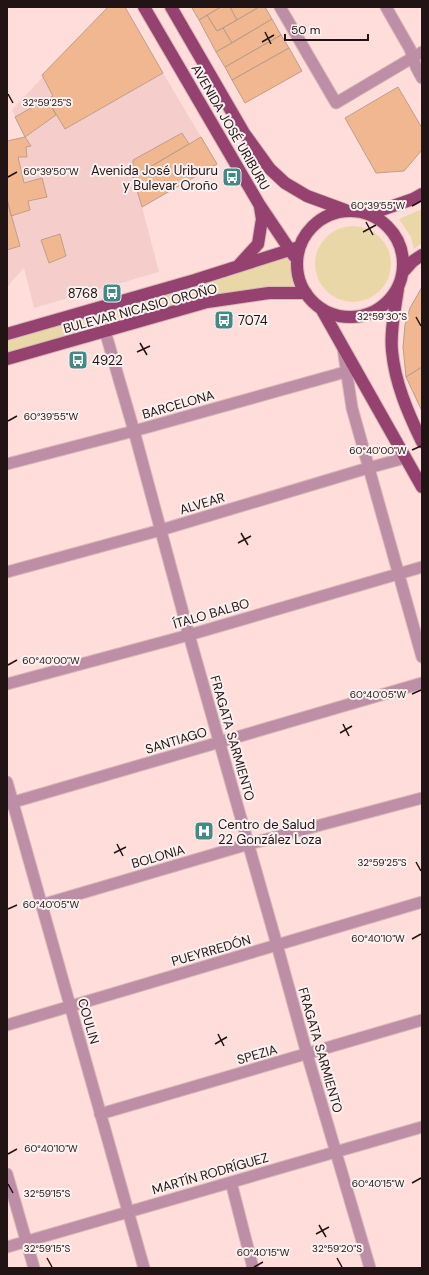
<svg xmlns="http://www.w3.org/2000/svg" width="429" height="1275" font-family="'DM Sans',sans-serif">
  <rect width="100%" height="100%" fill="#ffdddb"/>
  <!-- built -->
  <path fill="#f5cdcb" d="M 108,7 L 163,73 L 217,164 L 142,207 L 159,272 L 34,308 L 24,268 L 11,282 L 7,288 L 7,141 L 25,137 L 12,110 Z"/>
  <!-- green -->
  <path fill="#ead7a8" d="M 422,209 L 422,243 L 414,249 L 411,237 L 399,219 Z
    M315 264a38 38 0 1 1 76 0a38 38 0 1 1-76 0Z
    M 290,250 L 297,260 L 298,274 L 300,284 L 306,293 L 207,302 L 7,359 L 7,334 Z"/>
  <!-- building -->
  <path fill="#f1b790" stroke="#be9f8a" d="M 108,7 L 125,7 L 163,73 L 65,129 L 47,99 L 53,96 L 42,75 Z
    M 194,7 L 221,7 L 199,20 L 192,8 Z
    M 221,7 L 230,7 L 237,20 L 217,31 L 207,15 Z
    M 230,7 L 259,7 L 237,20 Z
    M 259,7 L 265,7 L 272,19 L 232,43 L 223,28 Z
    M 207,15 L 217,31 L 223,28 L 232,43 L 216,52 L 199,20 Z
    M 272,19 L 281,35 L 225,67 L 216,52 Z
    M 281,35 L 289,48 L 232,80 L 225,67 Z
    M 289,48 L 302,71 L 245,103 L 232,80 Z
    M 398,87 L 422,128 L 422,150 L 404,171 L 376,173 L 345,118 Z
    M 47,99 L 56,115 L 25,137 L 15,117 Z
    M 182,133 L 189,144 L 133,177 L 133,160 Z
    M 25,137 L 31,146 L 26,147 L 27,157 L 18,157 L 24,183 L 42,178 L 47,197 L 28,201 L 30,210 L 11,216 L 7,198 L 7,141 Z
    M 201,137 L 217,164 L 142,207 L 133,177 Z
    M 7,200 L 20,246 L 7,250 Z
    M 60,234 L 66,256 L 49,263 L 41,240 Z
    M 422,287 L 422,367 L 406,377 L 403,347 L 405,325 L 410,308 Z
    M 422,367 L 422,411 L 406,377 Z"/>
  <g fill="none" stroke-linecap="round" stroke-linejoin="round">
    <!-- street casing -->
    <g stroke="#d7b9b7" stroke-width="13">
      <path id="street" d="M 280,7 L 336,103 L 422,52
        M 386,7 L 410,49 L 416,67 L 422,78
        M 105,331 L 134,431 L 189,635 L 277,945 L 307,1054 L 370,1268
        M 343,348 L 352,408 L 422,657
        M 7,464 L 134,431 L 356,369
        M 7,572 L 161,530 L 368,468 L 405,458
        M 7,684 L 189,635 L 422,567
        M 7,782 L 144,1268
        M 7,804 L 422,683
        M 41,905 L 249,844 L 422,798
        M 7,1025 L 422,902
        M 100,1114 L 422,1020
        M 7,1174 L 34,1268
        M 231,1182 L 253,1268
        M 7,1247 L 422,1127"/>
    </g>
    <!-- primary casing -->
    <g stroke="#d7b9b7" stroke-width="14">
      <path id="primary" d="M 144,7 L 259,204 L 294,256
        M 171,7 L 244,133 L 270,169 L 285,183 L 307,196 L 345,210
        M297 264a53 53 0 1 1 106 0a53 53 0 1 1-106 0Z
        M 370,214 L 413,199 L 422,194
        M 238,266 L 258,244 L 262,219 L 260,207
        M 403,272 L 413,261 L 422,255
        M 398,289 C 395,310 390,330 392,351 C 395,383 408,413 422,442
        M 322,310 L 422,487
        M 7,334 L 195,280 L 299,247
        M 7,359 L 207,302 L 269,293 L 306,293"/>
    </g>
    <!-- street -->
    <use href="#street" stroke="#be8ea6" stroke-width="11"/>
    <!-- primary -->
    <use href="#primary" stroke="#954270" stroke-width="12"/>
  </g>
  <!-- ticks -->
  <path fill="none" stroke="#221414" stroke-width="1.5" d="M 265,32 L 271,44M 262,42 L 274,35M 8,94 L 13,103M 8,177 L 17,172M 412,206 L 421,201M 366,222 L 373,235M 363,232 L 376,225M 416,317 L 421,326M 140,343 L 147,355M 137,352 L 150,346M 8,421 L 17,416M 412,450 L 421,446M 241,533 L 248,545M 238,543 L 251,536M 8,665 L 17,660M 412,694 L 421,690M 343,724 L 349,736M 340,733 L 352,726M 117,844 L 123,856M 114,853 L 126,847M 416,862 L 421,871M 8,909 L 17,905M 412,939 L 421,934M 218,1034 L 224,1046M 215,1044 L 227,1037M 8,1154 L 17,1149M 412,1183 L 421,1178M 8,1184 L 13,1193M 319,1225 L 326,1237M 316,1234 L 329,1227M 47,1258 L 52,1267M 337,1258 L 342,1267M 254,1267 L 263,1262"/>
  <!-- icons -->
  <defs>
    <g id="bus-square" transform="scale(1)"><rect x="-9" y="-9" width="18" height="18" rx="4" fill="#428a86" stroke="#faf1f0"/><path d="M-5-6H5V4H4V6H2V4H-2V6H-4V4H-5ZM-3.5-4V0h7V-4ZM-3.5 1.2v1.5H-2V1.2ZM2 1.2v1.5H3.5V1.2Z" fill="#fff"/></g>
    <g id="hospital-square" transform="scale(1)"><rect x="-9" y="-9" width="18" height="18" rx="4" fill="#428a86" stroke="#faf1f0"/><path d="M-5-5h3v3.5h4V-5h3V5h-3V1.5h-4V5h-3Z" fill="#fff"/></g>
  </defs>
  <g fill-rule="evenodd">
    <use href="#bus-square" x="232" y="177"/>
    <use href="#bus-square" x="112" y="293"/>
    <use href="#bus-square" x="224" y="320"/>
    <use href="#bus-square" x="78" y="360"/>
    <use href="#hospital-square" x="204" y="831"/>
  </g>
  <g text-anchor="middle" stroke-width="4" stroke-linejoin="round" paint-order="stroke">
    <!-- street labels -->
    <g font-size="13" fill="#221414" stroke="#faf1f0">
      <text transform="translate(231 127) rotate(60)" y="5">AVENIDA JOSÉ URIBURU</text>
      <text transform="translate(140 308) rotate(-15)" y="5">BULEVAR NICASIO OROÑO</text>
      <text transform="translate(178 404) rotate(-16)" y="5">BARCELONA</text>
      <text transform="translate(202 503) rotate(-17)" y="5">ALVEAR</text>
      <text transform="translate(211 613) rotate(-16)" y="5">ÍTALO BALBO</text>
      <text transform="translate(233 738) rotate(74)" y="5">FRAGATA SARMIENTO</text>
      <text transform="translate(176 740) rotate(-17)" y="5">SANTIAGO</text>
      <text transform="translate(158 856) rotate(-16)" y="5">BOLONIA</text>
      <text transform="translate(211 950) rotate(-16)" y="5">PUEYRREDÓN</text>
      <text transform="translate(89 1021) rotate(74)" y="5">COULIN</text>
      <text transform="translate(321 1050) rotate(74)" y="5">FRAGATA SARMIENTO</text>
      <text transform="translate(257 1054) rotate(-16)" y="5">SPEZIA</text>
      <text transform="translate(210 1173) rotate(-16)" y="5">MARTÍN RODRÍGUEZ</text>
    </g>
    <!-- poi labels -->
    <g font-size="13" fill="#221414" stroke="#faf1f0" text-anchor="start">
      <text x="218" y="175" text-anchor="end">Avenida José Uriburu<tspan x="218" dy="15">y Bulevar Oroño</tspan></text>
      <text x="98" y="298" text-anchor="end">8768</text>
      <text x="238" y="325">7074</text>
      <text x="92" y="365">4922</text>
      <text x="218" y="829">Centro de Salud<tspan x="218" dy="15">22 González Loza</tspan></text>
    </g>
  </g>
  <g font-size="10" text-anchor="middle" fill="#221414" stroke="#faf1f0" stroke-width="4" stroke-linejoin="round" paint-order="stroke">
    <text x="47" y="106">32°59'25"S</text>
    <text x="51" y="175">60°39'50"W</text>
    <text x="378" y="209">60°39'55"W</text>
    <text x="382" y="320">32°59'30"S</text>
    <text x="51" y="420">60°39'55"W</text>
    <text x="378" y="454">60°40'00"W</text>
    <text x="51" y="664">60°40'00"W</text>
    <text x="378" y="698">60°40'05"W</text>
    <text x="382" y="866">32°59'25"S</text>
    <text x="51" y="908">60°40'05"W</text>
    <text x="378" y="942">60°40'10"W</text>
    <text x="51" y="1152">60°40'10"W</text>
    <text x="378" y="1187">60°40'15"W</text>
    <text x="47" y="1197">32°59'15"S</text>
    <text x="47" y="1252">32°59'15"S</text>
    <text x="337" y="1252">32°59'20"S</text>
    <text x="263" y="1256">60°40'15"W</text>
  </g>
  <!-- border -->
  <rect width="429" height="1275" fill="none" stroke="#221414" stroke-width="16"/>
  <!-- scale -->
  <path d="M285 34v6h83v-6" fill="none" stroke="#221414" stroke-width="2"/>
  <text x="291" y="34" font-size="12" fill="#221414" stroke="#faf1f0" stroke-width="3" paint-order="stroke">50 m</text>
</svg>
